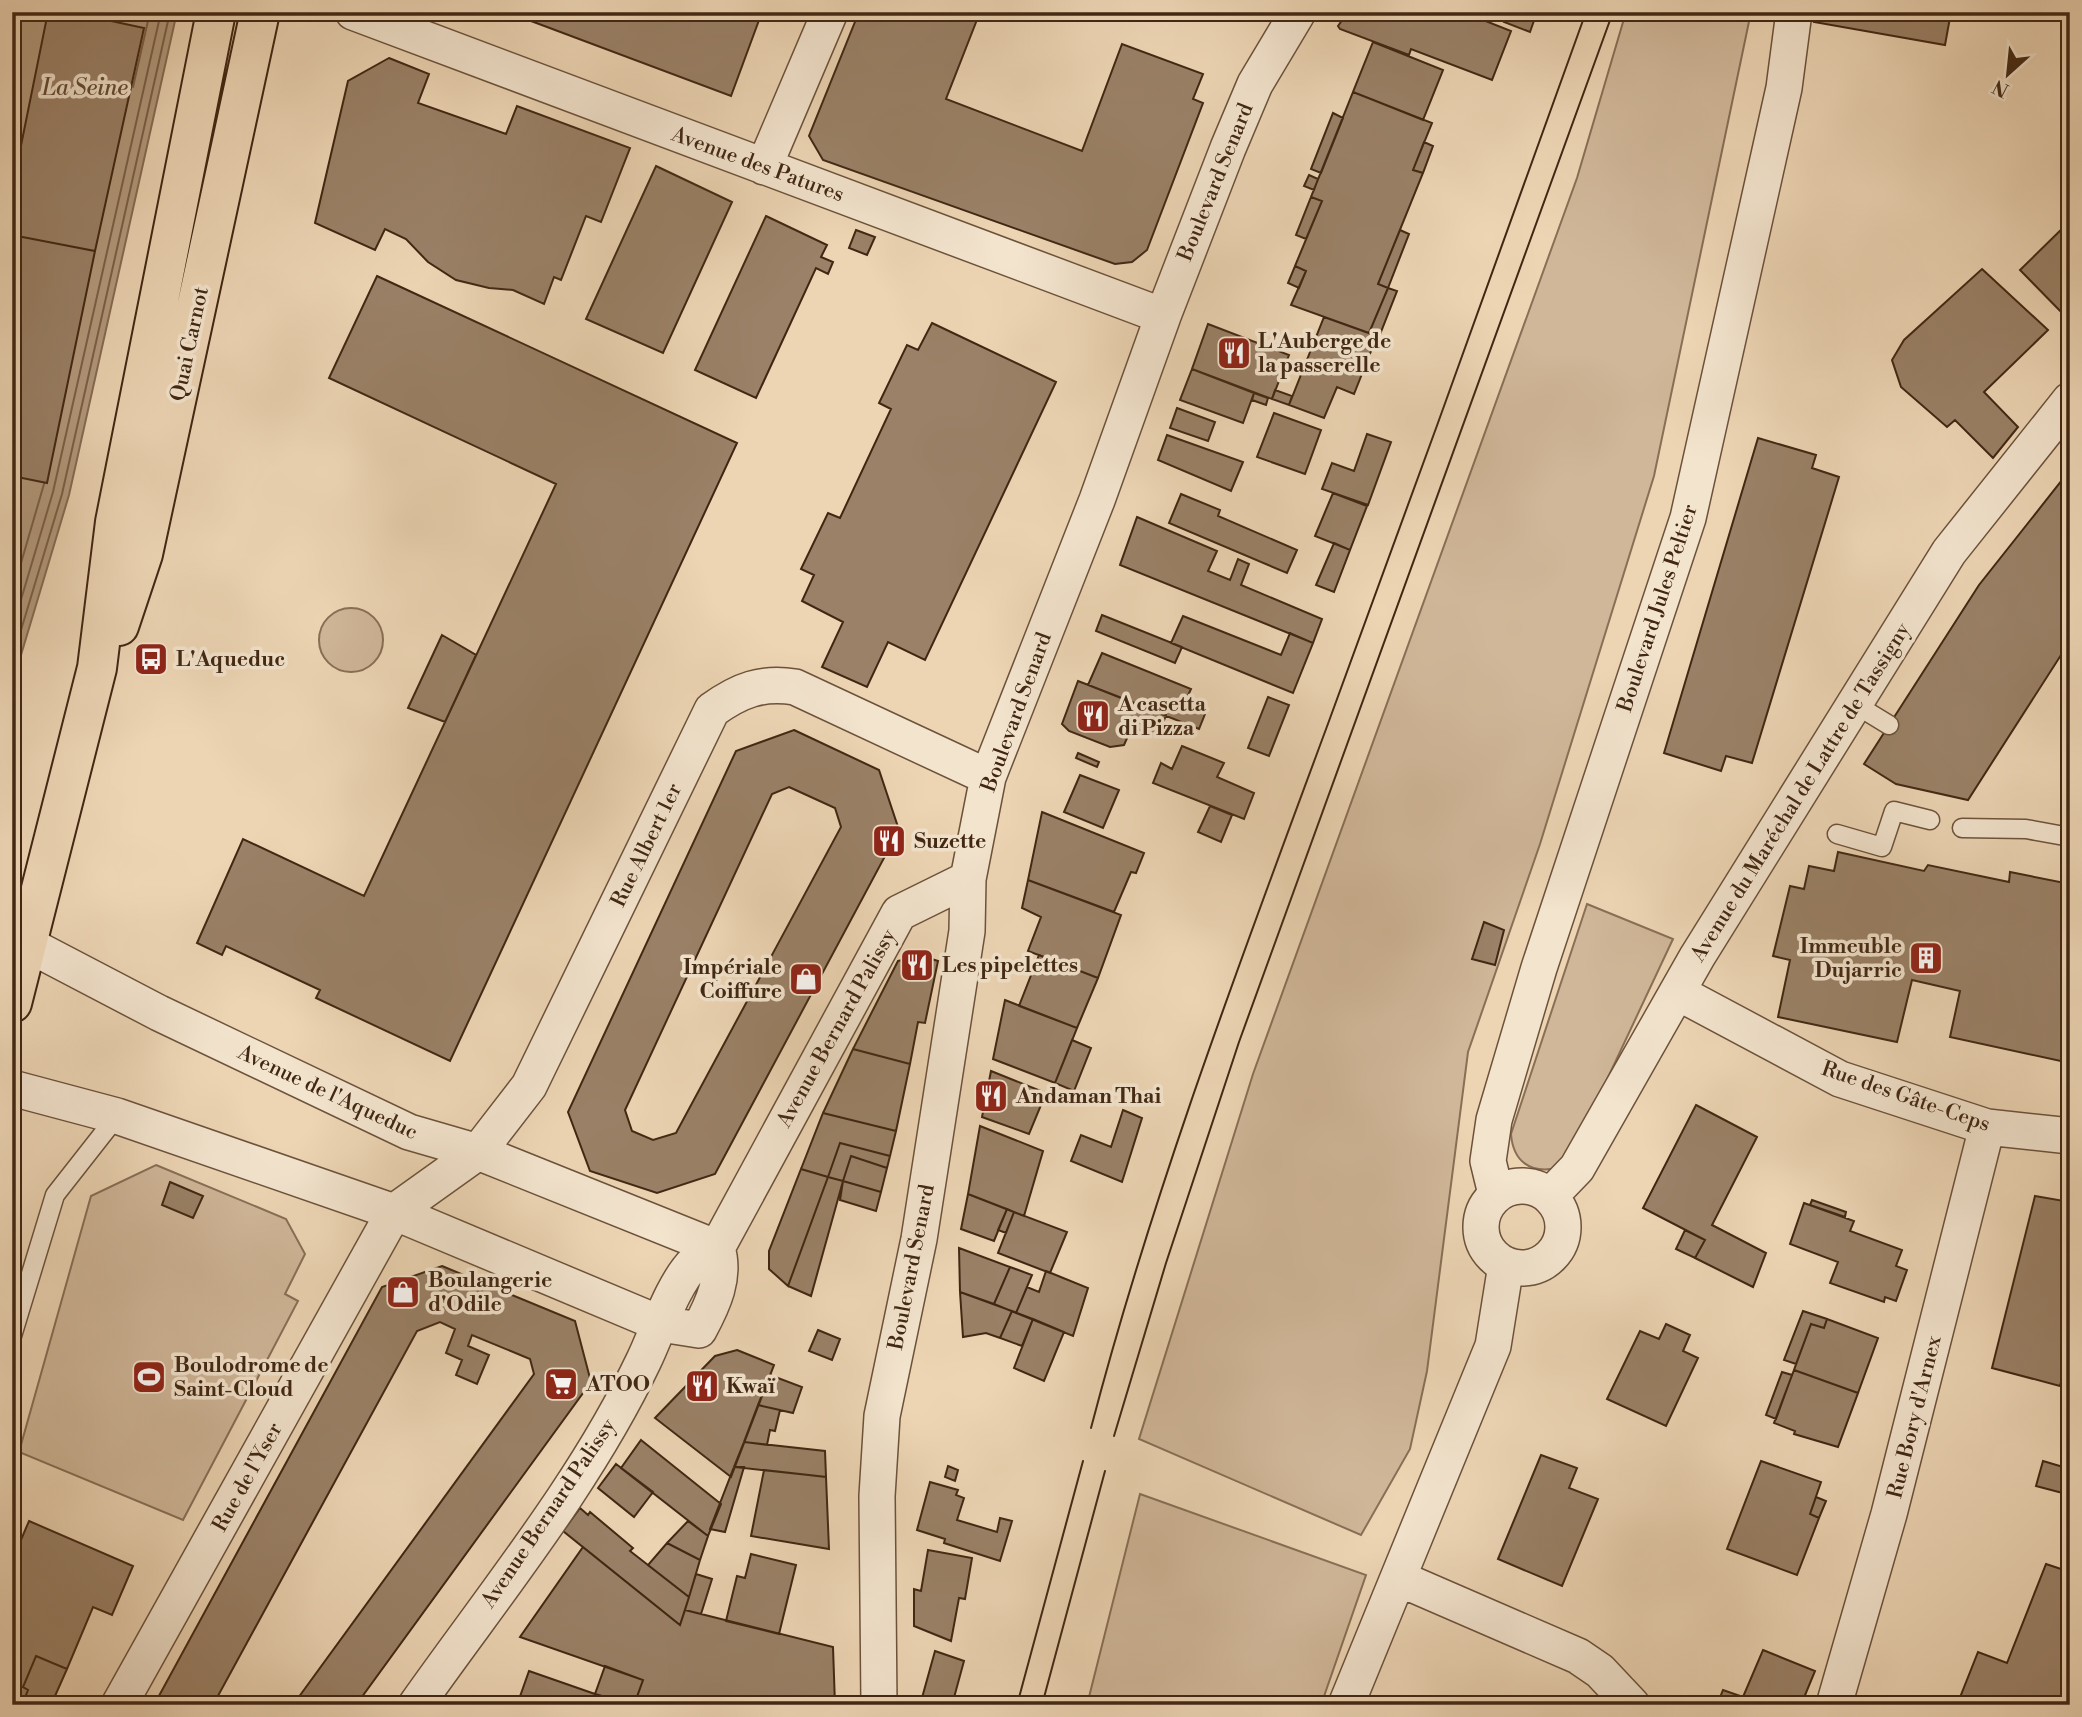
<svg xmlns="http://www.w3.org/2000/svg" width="2082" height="1717" font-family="'Libre Bodoni',serif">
  <rect width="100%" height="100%" fill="#edd5b4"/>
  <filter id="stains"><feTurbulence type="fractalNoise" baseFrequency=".00286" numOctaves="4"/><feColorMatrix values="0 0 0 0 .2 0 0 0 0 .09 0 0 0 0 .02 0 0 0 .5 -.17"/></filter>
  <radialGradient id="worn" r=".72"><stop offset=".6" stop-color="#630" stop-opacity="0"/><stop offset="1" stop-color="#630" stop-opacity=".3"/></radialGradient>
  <!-- green -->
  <path fill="#d0b799" stroke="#886f56" stroke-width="2" d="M 1626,12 L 1751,12 L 1654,476 L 1540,844 L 1468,1052 L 1427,1371 L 1410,1449 L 1361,1535 L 1139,1439 L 1253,1074 L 1577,178 Z
    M319 640a32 32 0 1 1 64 0a32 32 0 1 1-64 0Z
    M 1587,904 L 1673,939 L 1573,1152 L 1557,1168 C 1530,1174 1513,1161 1511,1134 Z
    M 156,1165 L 286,1219 L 305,1254 L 285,1294 L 298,1301 L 183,1520 L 19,1452 L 91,1196 Z
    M 1140,1494 L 1366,1575 L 1321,1705 L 1087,1705 Z"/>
  <!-- water -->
  <path fill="#b39a7d" stroke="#856c53" stroke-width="2" d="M 12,12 L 177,12 L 69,495 L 12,685 Z"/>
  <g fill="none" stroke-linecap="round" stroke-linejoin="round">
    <!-- shore -->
    <path stroke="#7a6048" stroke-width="2" d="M 133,87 L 150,12
      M 12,594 L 44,484
      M 12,630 L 53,492 L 161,12
      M 12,660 L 62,494 L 170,12"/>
  </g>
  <!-- building -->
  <path fill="#9a8167" stroke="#412713" stroke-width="2" fill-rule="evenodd" d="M 48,12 L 69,12 L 144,28 L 95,251 L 12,235 L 12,190 Z
    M 507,12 L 762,12 L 731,96 Z
    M 859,12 L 980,12 L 946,99 L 1082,151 L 1122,44 L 1203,74 L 1193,99 L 1203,103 L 1147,250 L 1132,262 L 1115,264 L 823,160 L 809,136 Z
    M 1348,12 L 1463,12 L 1511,31 L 1492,80 L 1411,49 L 1409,55 L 1340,29 L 1338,26 Z
    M 1508,12 L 1537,12 L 1530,32 L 1504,22 Z
    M 1816,12 L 1951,12 L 1945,45 L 1814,22 Z
    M 1373,42 L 1443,70 L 1423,120 L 1353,92 Z
    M 389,58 L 429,74 L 418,103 L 506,134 L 517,106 L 630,148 L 601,222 L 586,216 L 561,280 L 554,277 L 544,304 L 513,290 L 489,288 L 456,280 L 428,262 L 406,239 L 385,229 L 375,250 L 315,223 L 348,81 Z
    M 1353,92 L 1432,123 L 1413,170 L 1423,173 L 1378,284 L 1388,288 L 1369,333 L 1291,305 L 1306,271 L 1295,266 L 1322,201 L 1311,197 Z
    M 1333,113 L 1343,118 L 1321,173 L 1311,169 Z
    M 1424,142 L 1433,146 L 1423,173 L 1413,170 Z
    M 656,166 L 732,202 L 663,353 L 586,319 Z
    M 1309,175 L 1318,179 L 1314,190 L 1304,186 Z
    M 1311,197 L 1322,201 L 1306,239 L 1296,235 Z
    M 766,216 L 827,245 L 821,257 L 833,262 L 828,274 L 816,268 L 756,398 L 695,370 Z
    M 2070,221 L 2070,321 L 2020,270 Z
    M 856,230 L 875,237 L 867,255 L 849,248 Z
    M 1400,230 L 1409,234 L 1388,288 L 1378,284 Z
    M 12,235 L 95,251 L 47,483 L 12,476 Z
    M 1295,266 L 1306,271 L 1299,288 L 1288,283 Z
    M 1982,269 L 2048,330 L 1984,392 L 2018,427 L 1993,458 L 1955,420 L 1947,427 L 1901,387 L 1892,360 L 1904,340 Z
    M 377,276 L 737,443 L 450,1061 L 316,998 L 320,990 L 226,946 L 222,955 L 197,943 L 243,839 L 364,896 L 556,484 L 329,378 Z
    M 1388,288 L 1397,291 L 1379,337 L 1369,333 Z
    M 1324,317 L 1377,336 L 1354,394 L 1337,387 L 1324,418 L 1289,405 Z
    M 932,323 L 1056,382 L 925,660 L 888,642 L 867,687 L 822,667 L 843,622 L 802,601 L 814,575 L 801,569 L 828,513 L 840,518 L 891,409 L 879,403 L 907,345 L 918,350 Z
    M 1208,324 L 1289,355 L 1272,399 L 1192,369 Z
    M 1192,369 L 1254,393 L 1243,423 L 1180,400 Z
    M 1275,390 L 1292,396 L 1289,405 L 1272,399 Z
    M 1254,393 L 1268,398 L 1266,405 L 1252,400 Z
    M 1177,408 L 1215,422 L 1208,441 L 1170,428 Z
    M 1274,413 L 1321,430 L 1305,474 L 1257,457 Z
    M 1367,434 L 1391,442 L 1368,505 L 1322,489 L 1332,463 L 1354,471 Z
    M 1167,435 L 1243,462 L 1231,491 L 1158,460 Z
    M 1758,438 L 1816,455 L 1812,468 L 1839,477 L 1752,763 L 1726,756 L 1721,771 L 1664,753 Z
    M 2070,470 L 2070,641 L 1968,800 L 1896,784 L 1864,764 L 1979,585 Z
    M 1333,493 L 1367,506 L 1350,550 L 1315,536 Z
    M 1181,494 L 1220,510 L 1218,516 L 1297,550 L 1287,573 L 1169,523 Z
    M 1137,517 L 1217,551 L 1208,571 L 1230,580 L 1238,559 L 1249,564 L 1241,585 L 1322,619 L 1313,643 L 1120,565 Z
    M 1334,543 L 1350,550 L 1334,592 L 1316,585 Z
    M 1102,615 L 1182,647 L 1175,663 L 1096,631 Z
    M 1183,616 L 1281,655 L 1290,633 L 1313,643 L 1293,693 L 1171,643 Z
    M 442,635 L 476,655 L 445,722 L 408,708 Z
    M 1102,653 L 1191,689 L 1184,704 L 1205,714 L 1199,729 L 1088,685 Z
    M 1078,681 L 1166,715 L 1158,737 L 1132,727 L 1124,745 L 1110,747 L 1069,731 L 1062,724 Z
    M 1268,697 L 1289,705 L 1269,756 L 1248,748 Z
    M 794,730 L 879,770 L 899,830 L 715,1174 L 657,1193 L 590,1171 L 568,1112 L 736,751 ZM 789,787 L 835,808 L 841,827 L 676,1133 L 653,1140 L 632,1131 L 625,1110 L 772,794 Z
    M 1182,746 L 1224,763 L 1217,777 L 1254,793 L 1244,819 L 1153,783 L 1161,763 L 1172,769 Z
    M 1078,753 L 1099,762 L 1097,767 L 1076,758 Z
    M 1080,775 L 1119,790 L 1103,828 L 1064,812 Z
    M 1210,806 L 1232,815 L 1221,842 L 1198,832 Z
    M 1042,812 L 1144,853 L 1136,873 L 1131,872 L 1114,912 L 1028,880 Z
    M 1838,852 L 1924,871 L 1928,865 L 2009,882 L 2010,872 L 2070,884 L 2070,1063 L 1950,1037 L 1960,991 L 1912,980 L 1897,1042 L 1778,1017 L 1790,960 L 1773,956 L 1790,886 L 1804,889 L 1809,866 L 1834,871 Z
    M 1028,880 L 1121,915 L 1098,978 L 1028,951 L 1041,917 L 1022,908 Z
    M 1484,922 L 1504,930 L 1495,965 L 1472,959 Z
    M 906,951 L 938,961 L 925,1023 L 918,1022 L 910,1064 L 853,1049 L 898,961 L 903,960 Z
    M 1039,955 L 1098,978 L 1077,1028 L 1019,1006 Z
    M 1005,1000 L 1077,1028 L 1055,1083 L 993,1059 Z
    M 1072,1040 L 1091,1048 L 1074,1091 L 1055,1083 Z
    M 853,1049 L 910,1064 L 896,1131 L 823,1113 Z
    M 991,1071 L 1046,1093 L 1029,1134 L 982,1117 Z
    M 1696,1105 L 1757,1137 L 1712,1225 L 1766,1253 L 1753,1287 L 1695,1258 L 1705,1240 L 1643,1208 Z
    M 1123,1110 L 1142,1118 L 1122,1182 L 1071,1161 L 1081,1135 L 1111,1147 Z
    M 823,1113 L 896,1131 L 890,1156 L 840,1143 L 828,1177 L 801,1169 Z
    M 980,1126 L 1043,1151 L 1024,1216 L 968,1194 Z
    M 840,1143 L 890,1156 L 887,1168 L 851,1156 L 843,1181 L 828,1177 Z
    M 851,1156 L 887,1168 L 881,1192 L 843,1181 Z
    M 801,1169 L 828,1177 L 788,1286 L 769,1269 L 769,1251 Z
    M 828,1177 L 843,1181 L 811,1296 L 788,1286 Z
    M 843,1181 L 881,1192 L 876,1211 L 840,1200 Z
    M 170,1182 L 203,1196 L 193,1218 L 162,1205 Z
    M 968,1194 L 1007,1209 L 994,1241 L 961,1229 Z
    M 2035,1196 L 2070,1202 L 2070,1349 L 2060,1386 L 1992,1368 Z
    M 1812,1200 L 1846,1212 L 1845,1217 L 1810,1205 Z
    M 1804,1203 L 1854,1221 L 1850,1231 L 1902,1250 L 1896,1266 L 1907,1270 L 1896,1301 L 1885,1297 L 1884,1302 L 1830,1283 L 1838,1262 L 1790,1244 Z
    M 1007,1209 L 1014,1212 L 1006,1233 L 998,1230 Z
    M 1014,1212 L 1067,1232 L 1050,1273 L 998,1253 Z
    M 1685,1230 L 1705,1240 L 1695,1258 L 1676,1249 Z
    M 959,1248 L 1010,1267 L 994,1304 L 960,1292 Z
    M 442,1266 L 575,1321 L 591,1382 L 356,1705 L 293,1705 L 534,1374 L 530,1359 L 472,1335 L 468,1346 L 489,1355 L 477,1384 L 456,1375 L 462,1360 L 446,1353 L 455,1329 L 440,1322 L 417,1331 L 213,1705 L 154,1705 L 382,1287 Z
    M 1010,1267 L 1032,1275 L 1016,1313 L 994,1304 Z
    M 1046,1271 L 1088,1288 L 1073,1336 L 1016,1313 L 1027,1287 L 1039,1292 Z
    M 960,1292 L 1012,1311 L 1000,1338 L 986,1333 L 963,1337 Z
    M 1012,1311 L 1033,1319 L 1022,1346 L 1000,1338 Z
    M 1803,1311 L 1827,1319 L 1824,1328 L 1811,1324 L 1796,1364 L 1784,1360 Z
    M 1033,1319 L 1064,1332 L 1044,1381 L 1014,1368 Z
    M 1827,1319 L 1878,1338 L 1858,1393 L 1794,1370 L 1811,1324 L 1824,1328 Z
    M 1666,1324 L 1690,1335 L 1683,1351 L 1698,1358 L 1666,1426 L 1607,1399 L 1640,1331 L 1659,1339 Z
    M 818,1330 L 840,1339 L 832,1360 L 809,1351 Z
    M 2070,1349 L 2070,1388 L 2060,1386 Z
    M 737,1350 L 774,1365 L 731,1477 L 655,1418 L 715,1356 Z
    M 1794,1370 L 1858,1393 L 1838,1447 L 1794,1434 L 1795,1431 L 1774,1423 Z
    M 1782,1372 L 1792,1375 L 1776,1419 L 1766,1415 Z
    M 770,1375 L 802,1387 L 793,1413 L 758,1405 Z
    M 758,1405 L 780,1410 L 775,1431 L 770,1430 L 767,1445 L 744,1442 Z
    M 641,1440 L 721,1504 L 708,1536 L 621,1468 Z
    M 744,1442 L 825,1451 L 826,1477 L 734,1467 Z
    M 1541,1455 L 1577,1468 L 1569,1488 L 1598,1499 L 1562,1586 L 1498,1559 Z
    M 1761,1461 L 1821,1482 L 1810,1514 L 1819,1518 L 1797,1575 L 1727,1549 Z
    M 2043,1461 L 2070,1469 L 2070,1495 L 2036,1486 Z
    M 616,1464 L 653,1492 L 634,1517 L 598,1488 Z
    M 948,1466 L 958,1470 L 955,1481 L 945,1477 Z
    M 734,1467 L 744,1467 L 725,1532 L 710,1529 Z
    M 764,1470 L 826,1477 L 829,1549 L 751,1536 Z
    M 930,1482 L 958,1490 L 956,1495 L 964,1498 L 957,1520 L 997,1532 L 1000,1518 L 1012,1521 L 1000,1561 L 944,1543 L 945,1539 L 917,1530 Z
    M 1816,1497 L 1826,1501 L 1819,1518 L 1810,1514 Z
    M 580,1508 L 588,1515 L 590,1512 L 633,1548 L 630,1551 L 689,1597 L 680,1625 L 563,1531 Z
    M 29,1521 L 133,1566 L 112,1615 L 93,1607 L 67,1669 L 36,1656 L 23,1687 L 28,1690 L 22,1705 L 12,1705 L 12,1586 L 17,1574 L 12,1572 L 12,1561 Z
    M 688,1521 L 708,1536 L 700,1560 L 667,1543 Z
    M 667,1543 L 700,1560 L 689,1597 L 648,1565 Z
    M 583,1547 L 680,1625 L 685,1610 L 833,1647 L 835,1705 L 634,1705 L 643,1680 L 520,1637 Z
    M 928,1550 L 972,1558 L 965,1599 L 959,1598 L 951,1641 L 914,1626 L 914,1589 L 921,1591 Z
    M 751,1554 L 796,1565 L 779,1634 L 726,1621 L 737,1576 L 745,1578 Z
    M 2046,1564 L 2070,1572 L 2070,1701 L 2055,1696 L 2051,1705 L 1957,1705 L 1978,1652 L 2007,1663 Z
    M 696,1574 L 712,1579 L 701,1614 L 685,1610 Z
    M 1763,1650 L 1815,1671 L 1801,1705 L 1717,1705 L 1723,1690 L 1743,1697 Z
    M 935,1651 L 964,1661 L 952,1705 L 920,1705 Z
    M 36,1656 L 67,1669 L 55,1696 L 43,1705 L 22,1705 L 28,1690 L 23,1687 Z
    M 605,1666 L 643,1680 L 634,1705 L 595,1694 Z
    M 529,1671 L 595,1694 L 626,1705 L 517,1705 Z"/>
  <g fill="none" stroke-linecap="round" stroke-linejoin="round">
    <!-- lane casing -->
    <g stroke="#6c523b" stroke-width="21">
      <path id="lane" d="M 1853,703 L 1889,725
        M 1962,828 L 2026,829 L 2070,837
        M 1837,834 L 1882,847 L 1894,811 L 1930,820
        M 12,1336 L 55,1195 L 117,1116"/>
    </g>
    <!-- street casing -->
    <g stroke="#6c523b" stroke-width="38">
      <path id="street" d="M 353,12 L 1163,316
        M 764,167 L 830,12
        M 27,944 L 159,1013 L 409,1132 L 478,1152 L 717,1248 L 899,913 L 968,879
        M 1677,992 L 1840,1079 L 1987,1127 L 2070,1136
        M 12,1088 L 117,1116 L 394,1212 L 661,1324 L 699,1330 C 713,1304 726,1277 717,1248 C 710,1252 701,1256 695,1262 C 673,1283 657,1333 644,1360 C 585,1484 495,1593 416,1705
        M1481 1227a41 41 0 1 1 82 0a41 41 0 1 1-82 0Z
        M 1496,1194 L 1488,1161 L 1494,1120 L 1539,968 L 1688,518 L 1784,88 L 1794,12
        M 1550,1196 L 1577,1168 L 1697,957 L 1949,552 L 2070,400
        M 1398,1578 L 1578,1656 L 1600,1671 L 1632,1705
        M 119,1705 L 394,1212 L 478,1152 L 529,1086 L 712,710 C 740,690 761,682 795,687 L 988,777
        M 879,1705 L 877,1496 L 882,1416 L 919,1239 L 967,931 L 968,879 L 988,777 L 1097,500 L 1163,316 L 1228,148 L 1255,84 L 1298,12
        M 1346,1705 L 1493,1346 L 1506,1265
        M 1834,1705 L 1889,1514 L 1987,1127"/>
    </g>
    <!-- primary casing -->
    <g stroke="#412713" stroke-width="42">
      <path id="primary" d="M 119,626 L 143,554 L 260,12
        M 12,1003 L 97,668 L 115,522 L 216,12"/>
    </g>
    <!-- lane -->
    <use href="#lane" stroke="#f3e4ce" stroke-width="18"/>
    <!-- street -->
    <use href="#street" stroke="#f3e4ce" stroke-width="35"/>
    <!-- primary -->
    <use href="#primary" stroke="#edd5b4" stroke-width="38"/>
    <!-- tram -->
    <path stroke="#412713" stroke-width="2" d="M 1091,1428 C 1154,1187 1243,954 1329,721 C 1416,485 1501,249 1586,12
      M 1114,1436 L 1166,1263 L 1239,1042 L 1613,12
      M 1017,1705 L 1083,1461
      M 1042,1705 L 1105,1471"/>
  </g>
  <!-- icons -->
  <defs>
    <g id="restaurant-square" transform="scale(1.75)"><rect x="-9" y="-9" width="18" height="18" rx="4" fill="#8f2418" stroke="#f3e4ce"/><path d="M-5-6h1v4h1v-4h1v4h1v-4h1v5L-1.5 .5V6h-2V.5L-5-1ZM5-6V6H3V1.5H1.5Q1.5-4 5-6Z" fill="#fff"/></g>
    <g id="bus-square" transform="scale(1.75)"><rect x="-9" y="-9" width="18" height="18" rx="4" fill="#8f2418" stroke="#f3e4ce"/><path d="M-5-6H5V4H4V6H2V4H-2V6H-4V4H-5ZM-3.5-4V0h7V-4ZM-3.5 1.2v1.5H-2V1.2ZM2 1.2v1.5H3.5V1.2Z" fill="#fff"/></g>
    <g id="building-square" transform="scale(1.75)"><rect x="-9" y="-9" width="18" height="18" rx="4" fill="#8f2418" stroke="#f3e4ce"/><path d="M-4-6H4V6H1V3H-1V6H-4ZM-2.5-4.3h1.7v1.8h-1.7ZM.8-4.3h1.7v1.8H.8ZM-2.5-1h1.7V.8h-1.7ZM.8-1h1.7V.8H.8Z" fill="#fff"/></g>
    <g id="shop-square" transform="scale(1.75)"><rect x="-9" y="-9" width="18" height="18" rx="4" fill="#8f2418" stroke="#f3e4ce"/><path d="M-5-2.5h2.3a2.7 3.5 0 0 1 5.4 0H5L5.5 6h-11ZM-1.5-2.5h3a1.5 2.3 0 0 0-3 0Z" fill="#fff"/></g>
    <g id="stadium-square" transform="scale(1.75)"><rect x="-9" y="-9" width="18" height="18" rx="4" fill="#8f2418" stroke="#f3e4ce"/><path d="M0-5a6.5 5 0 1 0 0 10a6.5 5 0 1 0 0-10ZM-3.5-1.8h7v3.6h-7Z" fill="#fff"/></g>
    <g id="supermarket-square" transform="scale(1.75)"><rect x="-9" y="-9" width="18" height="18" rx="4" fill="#8f2418" stroke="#f3e4ce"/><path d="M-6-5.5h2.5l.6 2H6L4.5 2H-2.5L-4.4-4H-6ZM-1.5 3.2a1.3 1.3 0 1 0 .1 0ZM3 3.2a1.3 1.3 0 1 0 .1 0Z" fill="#fff"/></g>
  </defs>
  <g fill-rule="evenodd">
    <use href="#restaurant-square" x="1234" y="353"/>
    <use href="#bus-square" x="151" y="659"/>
    <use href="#restaurant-square" x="1093" y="716"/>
    <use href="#restaurant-square" x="889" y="841"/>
    <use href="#building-square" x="1926" y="958"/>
    <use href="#restaurant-square" x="917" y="965"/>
    <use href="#shop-square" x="806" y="979"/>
    <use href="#restaurant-square" x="991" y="1096"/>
    <use href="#shop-square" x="403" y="1292"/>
    <use href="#stadium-square" x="149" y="1377"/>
    <use href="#supermarket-square" x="561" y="1384"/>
    <use href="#restaurant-square" x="702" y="1386"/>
  </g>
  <g text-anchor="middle" stroke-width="7" stroke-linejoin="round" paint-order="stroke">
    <!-- street labels -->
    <g font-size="21" fill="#412713" stroke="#f3e4ce">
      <text transform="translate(758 164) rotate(20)" y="7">Avenue des Patures</text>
      <text transform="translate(1215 182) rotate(-68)" y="7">Boulevard Senard</text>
      <text transform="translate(189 344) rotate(-78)" y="7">Quai Carnot</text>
      <text transform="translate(1657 608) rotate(-72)" y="7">Boulevard Jules Peltier</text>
      <text transform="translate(1016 712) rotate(-70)" y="7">Boulevard Senard</text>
      <text transform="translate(1800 792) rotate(-58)" y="7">Avenue du Maréchal de Lattre de Tassigny</text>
      <text transform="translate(646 845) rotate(-64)" y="7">Rue Albert 1er</text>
      <text transform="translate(836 1028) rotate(-61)" y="7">Avenue Bernard Palissy</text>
      <text transform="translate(328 1092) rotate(25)" y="7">Avenue de l'Aqueduc</text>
      <text transform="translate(1906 1096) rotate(19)" y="7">Rue des Gâte-Ceps</text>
      <text transform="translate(911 1267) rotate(-79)" y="7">Boulevard Senard</text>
      <text transform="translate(1914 1417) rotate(-76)" y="7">Rue Bory d'Arnex</text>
      <text transform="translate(247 1477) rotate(-61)" y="7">Rue de l'Yser</text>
      <text transform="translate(548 1513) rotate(-56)" y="7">Avenue Bernard Palissy</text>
    </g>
    <!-- poi labels -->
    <g font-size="21" font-weight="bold" fill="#412713" stroke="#f3e4ce" text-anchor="start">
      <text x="1258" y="348">L'Auberge de<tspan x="1258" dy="24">la passerelle</tspan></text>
      <text x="176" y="666">L'Aqueduc</text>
      <text x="1118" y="711">A casetta<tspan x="1118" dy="24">di Pizza</tspan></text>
      <text x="914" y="848">Suzette</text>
      <text x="1902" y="953" text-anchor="end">Immeuble<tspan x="1902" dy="24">Dujarric</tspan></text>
      <text x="942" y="972">Les pipelettes</text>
      <text x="782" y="974" text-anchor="end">Impériale<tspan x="782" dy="24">Coiffure</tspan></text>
      <text x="1016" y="1103">Andaman Thai</text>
      <text x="428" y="1287">Boulangerie<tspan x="428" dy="24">d'Odile</tspan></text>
      <text x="174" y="1372">Boulodrome de<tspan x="174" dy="24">Saint-Cloud</tspan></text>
      <text x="586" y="1391">ATOO</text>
      <text x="726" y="1393">Kwaï</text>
    </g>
    <!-- water labels -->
    <g font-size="23" font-style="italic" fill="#634a33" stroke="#f3e4ce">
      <text x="85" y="95">La Seine</text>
    </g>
  </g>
  <!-- margin -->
  <rect width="2082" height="1717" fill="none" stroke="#edd5b4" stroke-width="42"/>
  <rect x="14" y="14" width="2054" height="1689" fill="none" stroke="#412713" stroke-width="3.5"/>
  <rect x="21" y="21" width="2040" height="1675" fill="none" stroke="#412713" stroke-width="2"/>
  <!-- north arrow -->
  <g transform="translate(2008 74) rotate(207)" stroke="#f3e4ce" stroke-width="5" paint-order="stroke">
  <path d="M0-5L12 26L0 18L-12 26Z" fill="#412713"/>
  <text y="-10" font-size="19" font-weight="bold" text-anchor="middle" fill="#412713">N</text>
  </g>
  <rect width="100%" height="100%" filter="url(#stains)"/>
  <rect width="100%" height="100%" fill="url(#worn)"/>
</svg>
